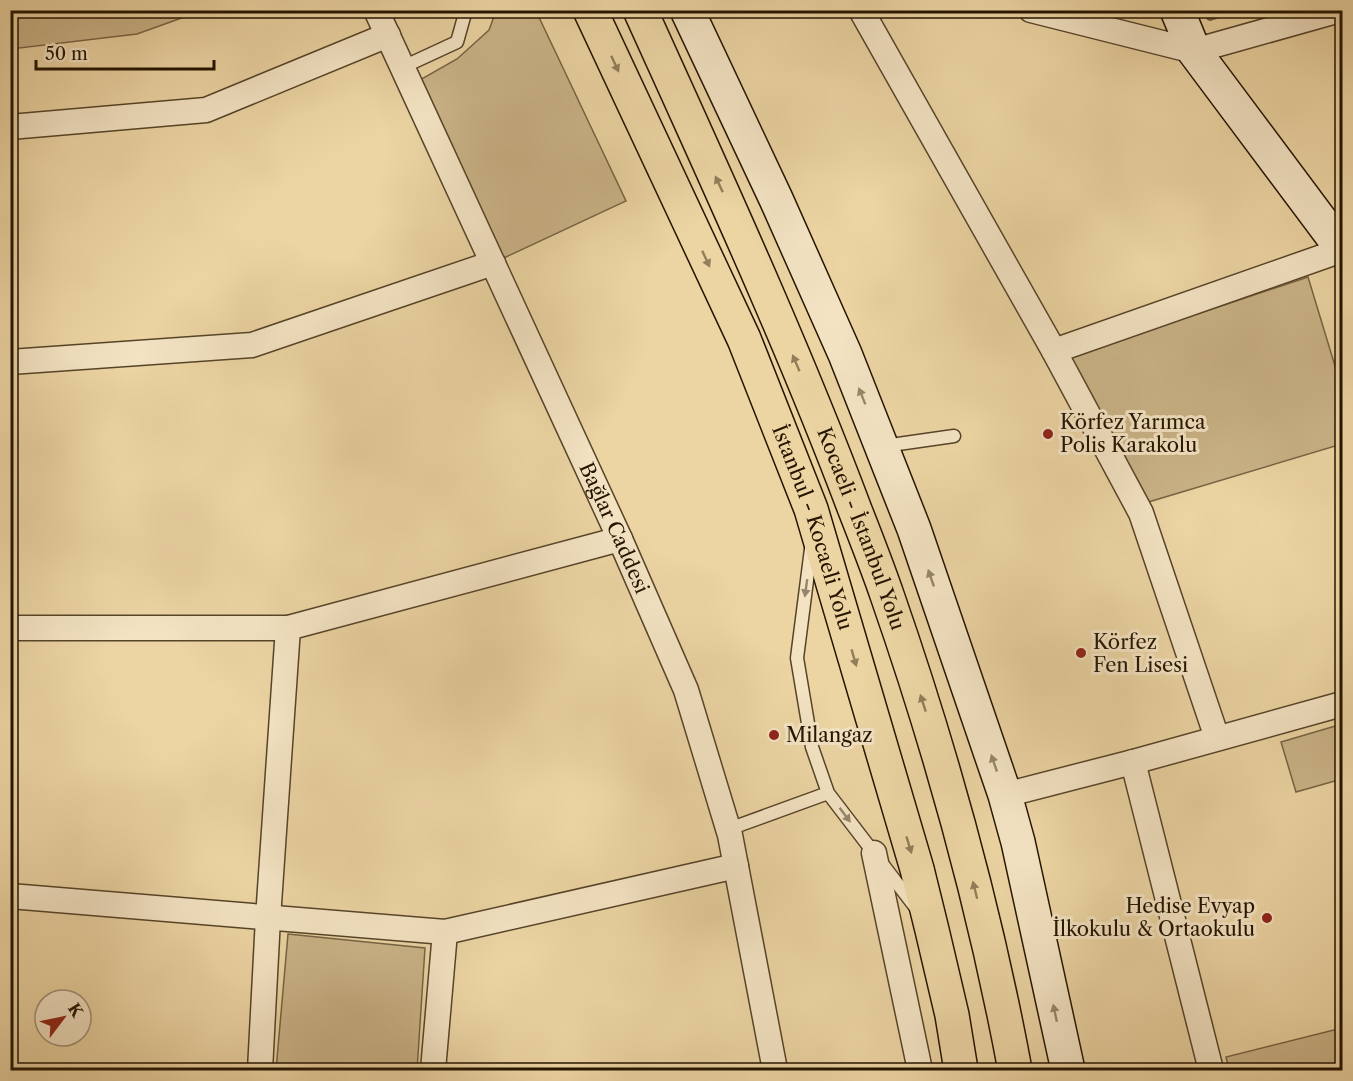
<svg xmlns="http://www.w3.org/2000/svg" width="1353" height="1081" font-family="'Libre Caslon Text',serif">
  <rect width="100%" height="100%" fill="#ecd4a3"/>
  <filter id="stains"><feTurbulence type="fractalNoise" baseFrequency=".00333" numOctaves="4"/><feColorMatrix values="0 0 0 0 .2 0 0 0 0 .09 0 0 0 0 .02 0 0 0 .5 -.17"/></filter>
  <radialGradient id="worn" r=".72"><stop offset=".6" stop-color="#630" stop-opacity="0"/><stop offset="1" stop-color="#630" stop-opacity=".3"/></radialGradient>
  <!-- green -->
  <path fill="#cab387" stroke="#776444" stroke-width="1.5" d="M 10,11 L 11,10 L 201,11 L 137,34 L 11,49 Z
    M 496,11 L 536,11 L 626,201 L 493,263 L 411,85 L 457,59 L 489,30 Z
    M 1308,277 L 1342,389 L 1342,444 L 1145,503 L 1069,357 Z
    M 1342,724 L 1342,779 L 1296,792 L 1281,742 Z
    M 288,934 L 425,948 L 417,1070 L 276,1070 Z
    M 1342,1028 L 1342,1070 L 1229,1070 L 1226,1057 Z"/>
  <g fill="none" stroke-linecap="round" stroke-linejoin="round">
    <!-- stream -->
    <path stroke="#736041" stroke-width="8" d="M 1210,17 L 1232,10"/>
    <!-- lane casing -->
    <g stroke="#564429" stroke-width="15">
      <path id="lane" d="M 403,67 L 457,42 L 466,10
        M 884,446 L 954,436
        M 811,549 L 797,658 L 812,747 L 828,793 L 916,908
        M 729,829 L 828,793"/>
    </g>
    <!-- street casing -->
    <g stroke="#564429" stroke-width="27">
      <g id="street">
        <path id="s1" d="M 376,10 L 620,539 L 686,690 L 730,835 L 775,1070"/>
        <path d="M 861,10 L 1054,351 L 1141,513 L 1217,738"/>
        <path d="M 1031,10 L 1194,51 L 1340,10"/>
        <path d="M 10,127 L 206,110 L 388,35"/>
        <path d="M 1054,351 L 1342,250"/>
        <path d="M 10,362 L 252,345 L 493,263"/>
        <path d="M 10,628 L 288,628 L 620,539"/>
        <path d="M 1133,762 L 1211,1070"/>
        <path d="M 1005,795 L 1133,762 L 1342,704"/>
        <path d="M 874,853 L 920,1070"/>
        <path d="M 10,896 L 445,932 L 736,866"/>
        <path d="M 260,1070 L 268,918 L 288,628"/>
        <path d="M 433,1070 L 445,932"/>
      </g>
    </g>
    <!-- secondary casing -->
    <g stroke="#241400" stroke-width="36">
      <path id="secondary" d="M 687,10 L 776,199 L 845,354 L 914,529 L 1005,795 L 1018,842 L 1068,1070
        M 1177,10 L 1194,51 L 1342,249"/>
    </g>
    <!-- highway casing -->
    <g stroke="#241400" stroke-width="36">
      <g id="highway">
        <path id="s2" d="M 590,10 L 744,339 L 811,509 L 917,869 L 932,930 L 952,1015 L 961,1070"/>
        <path id="s3" d="M 640,10 C 715,176 791,340 855,510 C 866,538 877,566 887,595 C 941,750 985,909 1015,1070"/>
      </g>
    </g>
    <!-- lane -->
    <use href="#lane" stroke="#f3e3c3" stroke-width="12"/>
    <!-- street -->
    <use href="#street" stroke="#f3e3c3" stroke-width="24"/>
    <!-- secondary -->
    <use href="#secondary" stroke="#f3e3c3" stroke-width="33"/>
    <!-- highway -->
    <use href="#highway" stroke="#ecd4a3" stroke-width="33"/>
  </g>
  <!-- one-way arrows -->
  <defs><path id="oneway-solid" d="M-6-.8H1V-3.2L6.5 0L1 3.2V.8H-6Z" transform="scale(1.5)"/></defs>
  <g fill="#927e5a">
    <use href="#oneway-solid" transform="translate(615 64) rotate(65)"/>
    <use href="#oneway-solid" transform="translate(719 184) rotate(-115)"/>
    <use href="#oneway-solid" transform="translate(706 259) rotate(65)"/>
    <use href="#oneway-solid" transform="translate(796 363) rotate(-113)"/>
    <use href="#oneway-solid" transform="translate(854 658) rotate(74)"/>
    <use href="#oneway-solid" transform="translate(923 703) rotate(-108)"/>
    <use href="#oneway-solid" transform="translate(909 845) rotate(73)"/>
    <use href="#oneway-solid" transform="translate(975 890) rotate(-104)"/>
  </g>
  <g fill="#96866b">
    <use href="#oneway-solid" transform="translate(862 396) rotate(-112)"/>
    <use href="#oneway-solid" transform="translate(931 578) rotate(-109)"/>
    <use href="#oneway-solid" transform="translate(806 588) rotate(98)"/>
    <use href="#oneway-solid" transform="translate(994 763) rotate(-109)"/>
    <use href="#oneway-solid" transform="translate(845 815) rotate(53)"/>
    <use href="#oneway-solid" transform="translate(1055 1013) rotate(-102)"/>
  </g>
  <!-- markers -->
  <g fill="#8f2418" stroke="#f3e3c3" stroke-width="2">
    <circle cx="1048" cy="434" r="6"/>
    <circle cx="1081" cy="653" r="6"/>
    <circle cx="774" cy="735" r="6"/>
    <circle cx="1267" cy="918" r="6"/>
  </g>
  <g text-anchor="middle" stroke-width="6" stroke-linejoin="round" paint-order="stroke">
    <!-- poi labels -->
    <g font-size="20" fill="#241400" stroke="#f3e3c3" text-anchor="start">
      <text x="1060" y="429">Körfez Yarımca<tspan x="1060" dy="23">Polis Karakolu</tspan></text>
      <text x="1093" y="649">Körfez<tspan x="1093" dy="23">Fen Lisesi</tspan></text>
      <text x="786" y="742">Milangaz</text>
      <text x="1255" y="913" text-anchor="end">Hedise Evyap<tspan x="1255" dy="23">İlkokulu &amp; Ortaokulu</tspan></text>
    </g>
    <!-- street labels -->
    <g font-size="20" fill="#241400" stroke="#f3e3c3">
      <text dy="7" stroke="none"><textPath href="#s1" startOffset="570">Bağlar Caddesi</textPath></text>
      <text dy="7" stroke="none"><textPath href="#s2" startOffset="564">İstanbul - Kocaeli Yolu</textPath></text>
      <text dy="7" stroke="none"><textPath href="#s3" startOffset="564">Kocaeli - İstanbul Yolu</textPath></text>
    </g>
  </g>
  <!-- margin -->
  <rect width="1353" height="1081" fill="none" stroke="#ecd4a3" stroke-width="36"/>
  <rect x="12" y="12" width="1329" height="1057" fill="none" stroke="#241400" stroke-width="3"/>
  <rect x="18" y="18" width="1317" height="1045" fill="none" stroke="#241400" stroke-width="1.5"/>
  <!-- north arrow -->
  <g transform="translate(63 1018) rotate(58)"><circle r="28" fill="#f3e3c3" stroke="#a09075" stroke-width="1.5"/>
  <path d="M0-4.5L10 22L0 15L-10 22Z" fill="#8f2418"/>
  <text y="-9" font-size="16" font-weight="bold" text-anchor="middle" fill="#241400">K</text>
  </g>
  <!-- scale -->
  <path d="M36 60v9h178v-9" fill="none" stroke="#241400" stroke-width="3"/>
  <text x="45" y="60" font-size="18" fill="#241400" stroke="#f3e3c3" stroke-width="4.5" paint-order="stroke">50 m</text>
  <rect width="100%" height="100%" filter="url(#stains)"/>
  <rect width="100%" height="100%" fill="url(#worn)"/>
</svg>
